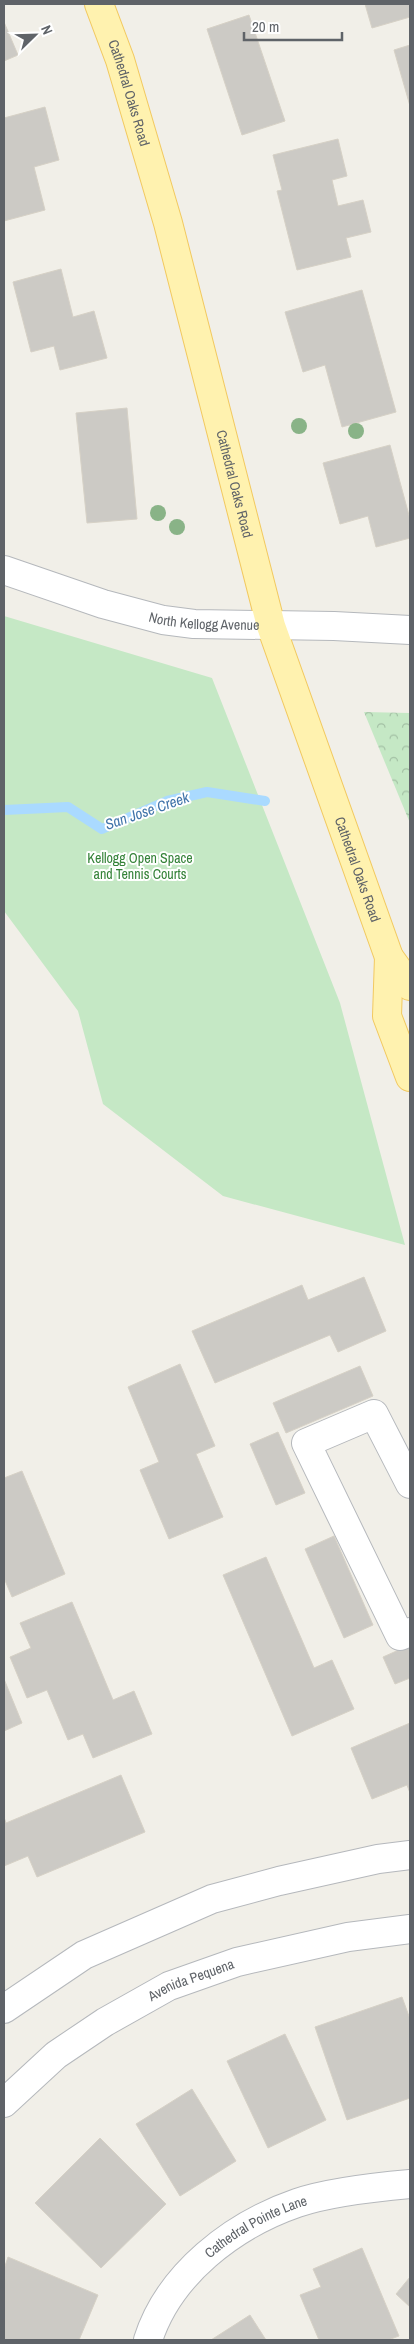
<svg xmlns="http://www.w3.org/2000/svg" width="414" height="2344" font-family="'Archivo Narrow',sans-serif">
  <defs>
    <pattern id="forest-crowns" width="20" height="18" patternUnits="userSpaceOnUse" patternTransform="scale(1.25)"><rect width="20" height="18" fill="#c5e8c5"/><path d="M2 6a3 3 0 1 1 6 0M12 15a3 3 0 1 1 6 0" fill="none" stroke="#a3c0a4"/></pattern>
  </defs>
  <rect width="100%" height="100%" fill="#f1efe8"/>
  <!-- green -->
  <path fill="#c5e8c5" d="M 4,616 L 212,678 L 340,1003 L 405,1245 L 223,1196 L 103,1104 L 78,1011 L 4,911 Z"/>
  <!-- forest -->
  <path fill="url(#forest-crowns)" d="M 364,712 L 410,713 L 410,823 Z"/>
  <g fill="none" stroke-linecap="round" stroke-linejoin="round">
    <!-- stream -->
    <path stroke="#aadaff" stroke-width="10" d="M 4,810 L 68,807 L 102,829 L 167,801 L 207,792 L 265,801"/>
  </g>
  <!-- building -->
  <path fill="#cccac5" stroke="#d6d1c6" d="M 365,4 L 410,4 L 410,17 L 372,28 Z
    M 249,15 L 285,121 L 242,135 L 207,29 Z
    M 4,22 L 18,55 L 4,61 Z
    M 410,45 L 410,106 L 394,50 Z
    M 45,107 L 59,160 L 34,167 L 45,210 L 4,221 L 4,118 Z
    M 338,139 L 347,176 L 332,180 L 338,206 L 363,200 L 371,232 L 346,238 L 351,257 L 297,270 L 277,191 L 282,190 L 273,155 Z
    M 61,269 L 73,317 L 94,311 L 107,358 L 60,370 L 54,346 L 31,352 L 13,282 Z
    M 362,290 L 396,412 L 342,427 L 325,365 L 303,372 L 285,312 Z
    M 127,408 L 137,519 L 87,523 L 76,413 Z
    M 390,445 L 410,519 L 410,538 L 376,547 L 368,516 L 340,524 L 323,463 Z
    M 364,1277 L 386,1331 L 338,1352 L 330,1335 L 215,1383 L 192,1331 L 302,1285 L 308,1300 Z
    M 180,1364 L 215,1446 L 196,1454 L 223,1517 L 169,1539 L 140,1470 L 159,1462 L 128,1387 Z
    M 360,1366 L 373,1396 L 286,1433 L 273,1403 Z
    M 278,1432 L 305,1493 L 276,1505 L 250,1444 Z
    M 22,1471 L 65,1574 L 12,1597 L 4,1578 L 4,1478 Z
    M 334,1536 L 373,1625 L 344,1638 L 305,1549 Z
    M 266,1557 L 314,1668 L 332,1660 L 354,1709 L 292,1736 L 223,1575 Z
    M 72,1602 L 113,1700 L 134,1691 L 152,1734 L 93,1758 L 83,1734 L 68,1740 L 47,1690 L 27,1698 L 10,1657 L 31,1648 L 20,1623 Z
    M 410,1645 L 410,1678 L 395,1684 L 383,1657 Z
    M 4,1679 L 22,1723 L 4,1731 Z
    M 410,1723 L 410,1793 L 407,1785 L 372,1799 L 351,1748 Z
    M 121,1775 L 145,1832 L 37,1877 L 28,1856 L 4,1866 L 4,1817 L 6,1823 Z
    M 402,1997 L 410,2019 L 410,2098 L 347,2120 L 315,2027 Z
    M 285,2034 L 326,2120 L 268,2148 L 227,2061 Z
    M 192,2089 L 236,2161 L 180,2196 L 136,2124 Z
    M 100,2138 L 166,2204 L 101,2268 L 35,2203 Z
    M 362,2248 L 399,2336 L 388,2340 L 319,2340 L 300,2295 L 321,2287 L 313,2269 Z
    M 8,2257 L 98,2295 L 79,2340 L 4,2340 L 4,2269 Z
    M 410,2277 L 410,2307 L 396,2294 Z
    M 250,2315 L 266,2340 L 211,2340 Z"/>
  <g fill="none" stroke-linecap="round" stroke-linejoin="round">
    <!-- minor casing -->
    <g stroke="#b5b8bc" stroke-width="30">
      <g id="minor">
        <path id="s1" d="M 4,570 L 103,604 L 163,620 L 194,624 L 334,626 L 410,630"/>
        <path d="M 410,1484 L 374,1414 L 306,1443 L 400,1636 L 410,1632"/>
        <path d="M 4,2009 L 84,1955 L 212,1899 L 279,1881 L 378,1859 L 410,1855"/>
        <path id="s2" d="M 4,2103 L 56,2055 L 105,2022 L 169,1986 L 237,1962 L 348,1937 L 410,1929"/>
        <path id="s3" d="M 148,2340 C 169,2274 233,2225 297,2203 C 329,2192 376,2187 410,2184"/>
      </g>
    </g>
    <!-- major casing -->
    <g stroke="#f2c960" stroke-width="30">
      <g id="major">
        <path id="s4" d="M 99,4 L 120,60 L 168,223 L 271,626 L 389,957 L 410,986"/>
        <path d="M 389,957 L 387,1016 L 410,1077"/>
      </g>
    </g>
    <!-- minor -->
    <use href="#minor" stroke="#fff" stroke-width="28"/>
    <!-- major -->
    <use href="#major" stroke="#fff2af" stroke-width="28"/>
  </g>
  <!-- trees -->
  <g fill="#89b387">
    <circle cx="299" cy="426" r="8"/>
    <circle cx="356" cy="431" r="8"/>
    <circle cx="158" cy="513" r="8"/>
    <circle cx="177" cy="527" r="8"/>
  </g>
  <g text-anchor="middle" stroke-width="4" stroke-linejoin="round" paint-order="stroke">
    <!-- street labels -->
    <g font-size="14" fill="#5f6368" stroke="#fff">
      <text dy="5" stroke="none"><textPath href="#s4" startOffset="94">Cathedral Oaks Road</textPath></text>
      <text dy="5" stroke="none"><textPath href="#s4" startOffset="499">Cathedral Oaks Road</textPath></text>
      <text dy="5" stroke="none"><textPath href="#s1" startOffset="208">North Kellogg Avenue</textPath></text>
      <text dy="5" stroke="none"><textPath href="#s4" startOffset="904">Cathedral Oaks Road</textPath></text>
      <text dy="5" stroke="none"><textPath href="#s2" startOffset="226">Avenida Pequena</textPath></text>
      <text dy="5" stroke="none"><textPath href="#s3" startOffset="162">Cathedral Pointe Lane</textPath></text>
    </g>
    <!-- park labels -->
    <g font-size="14" fill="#348238" stroke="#fff">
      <text x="140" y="863">Kellogg Open Space<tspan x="140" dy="16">and Tennis Courts</tspan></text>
    </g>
    <!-- water labels -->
    <g font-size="15" font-style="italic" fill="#4174aa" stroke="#fff">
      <text transform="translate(147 811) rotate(-19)" y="5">San Jose Creek</text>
    </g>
  </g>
  <!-- border -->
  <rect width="414" height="2344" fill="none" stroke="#5f6368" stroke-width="10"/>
  <!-- north arrow -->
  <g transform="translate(35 35) rotate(67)" stroke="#ffffff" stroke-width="4" paint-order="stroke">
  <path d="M0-4L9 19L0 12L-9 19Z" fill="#5f6368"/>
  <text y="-8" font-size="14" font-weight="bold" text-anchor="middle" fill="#5f6368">N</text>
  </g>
  <!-- scale -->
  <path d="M244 32v8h98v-8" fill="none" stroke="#5f6368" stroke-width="2.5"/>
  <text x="252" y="32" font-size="15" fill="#5f6368" stroke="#ffffff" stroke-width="4" paint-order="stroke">20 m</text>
</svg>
